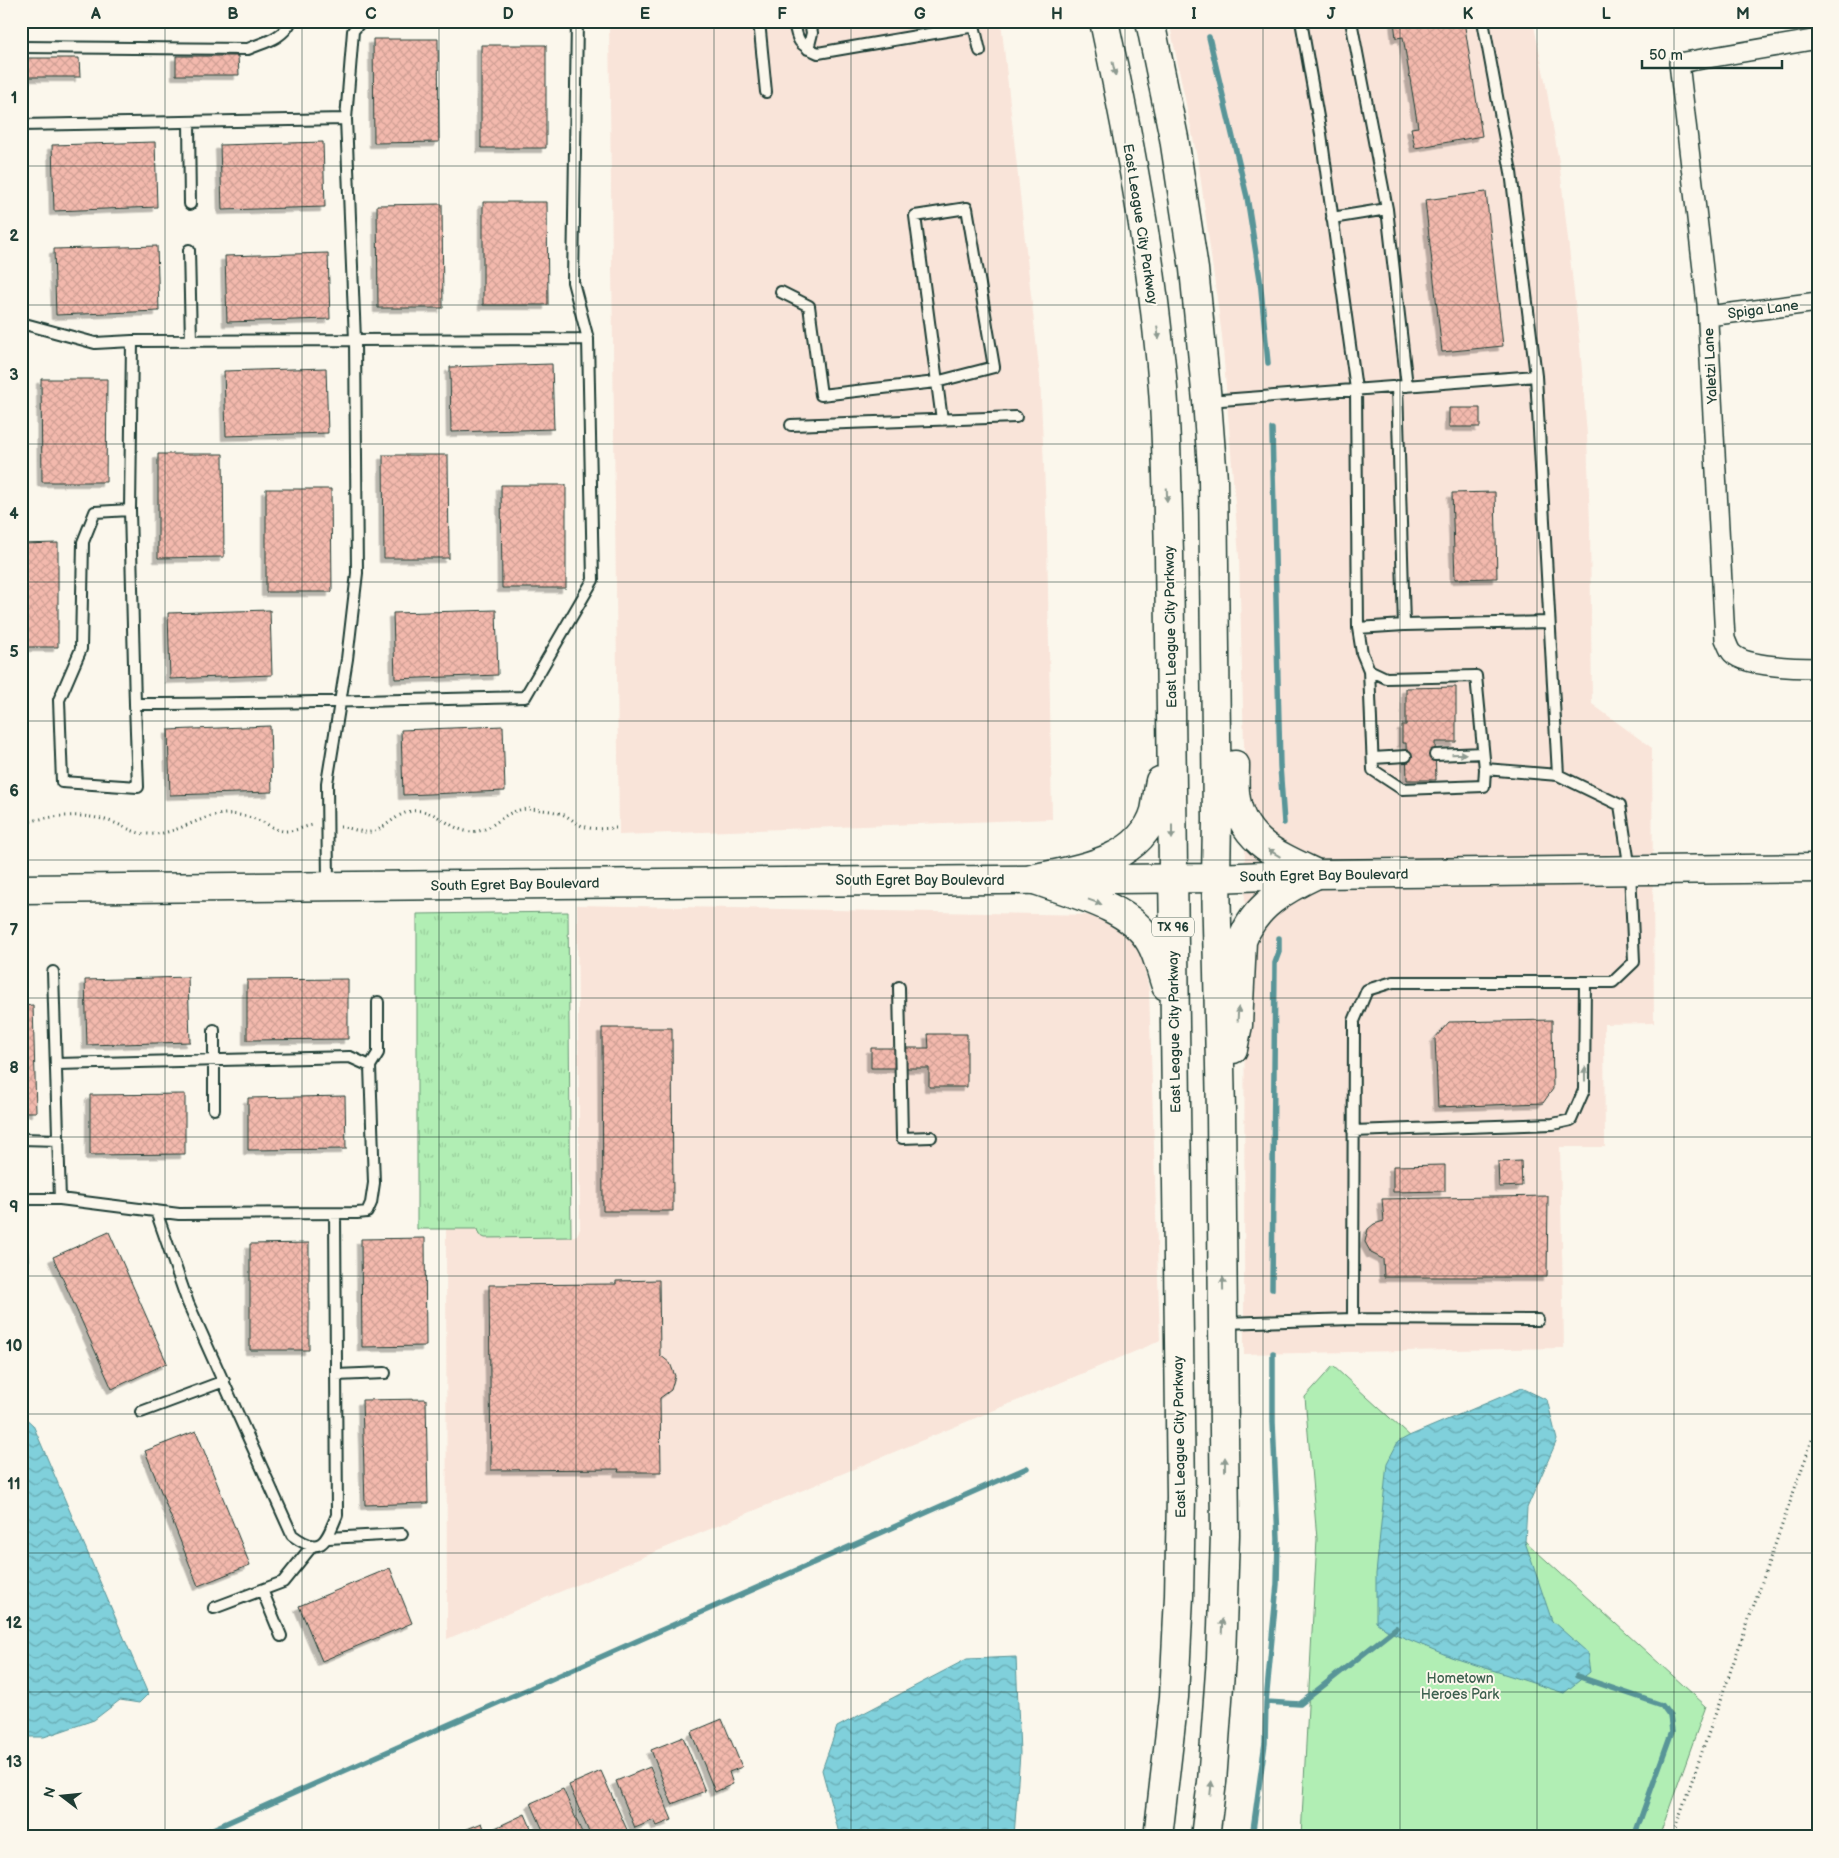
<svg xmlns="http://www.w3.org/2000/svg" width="1839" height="1858" font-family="'Balsamiq Sans',sans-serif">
  <defs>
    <pattern id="grass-tufts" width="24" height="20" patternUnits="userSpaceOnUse" patternTransform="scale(1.25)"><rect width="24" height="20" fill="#b1eeb4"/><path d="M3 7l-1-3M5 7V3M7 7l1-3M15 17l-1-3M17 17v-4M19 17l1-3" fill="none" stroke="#98cd9b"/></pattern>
    <pattern id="water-waves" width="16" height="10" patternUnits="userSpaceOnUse" patternTransform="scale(1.25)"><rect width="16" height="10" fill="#80d0db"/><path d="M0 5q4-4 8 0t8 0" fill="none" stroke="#68aab2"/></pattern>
    <pattern id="building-cross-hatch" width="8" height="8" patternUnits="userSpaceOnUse" patternTransform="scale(1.25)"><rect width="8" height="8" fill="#f3b9ad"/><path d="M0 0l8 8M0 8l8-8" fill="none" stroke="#d0a095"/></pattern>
    <filter id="shadow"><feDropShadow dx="-4.5" dy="4.5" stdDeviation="0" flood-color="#0004"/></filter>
  </defs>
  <rect width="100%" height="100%" fill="#fbf7ec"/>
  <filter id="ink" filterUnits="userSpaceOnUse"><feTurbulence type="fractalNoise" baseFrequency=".02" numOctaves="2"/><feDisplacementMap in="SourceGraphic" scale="10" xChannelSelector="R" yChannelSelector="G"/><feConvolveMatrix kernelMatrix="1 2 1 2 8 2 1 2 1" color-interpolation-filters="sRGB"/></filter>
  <g filter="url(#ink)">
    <!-- built -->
    <path fill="#f9e4d9" d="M 609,21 L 1001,21 L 1040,377 L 1047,534 L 1052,819 L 619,835 Z
      M 1169,21 L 1533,21 L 1545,80 L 1560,168 L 1580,346 L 1587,435 L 1590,524 L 1592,704 L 1652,748 L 1654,1023 L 1604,1024 L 1605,1147 L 1560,1147 L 1564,1348 L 1244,1354 L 1245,784 L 1239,557 L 1222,336 L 1199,167 Z
      M 577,905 L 1092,915 L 1116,925 L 1126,934 L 1141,953 L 1149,989 L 1160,1341 L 447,1639 L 446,1229 L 477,1229 L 571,1237 L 577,1235 L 580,1229 Z"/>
    <!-- grass -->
    <path fill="url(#grass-tufts)" stroke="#689674" d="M 568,912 L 571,1237 L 485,1238 L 479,1235 L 477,1229 L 417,1229 L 417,914 Z"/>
    <!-- park -->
    <path fill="#b1eeb4" stroke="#689674" d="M 1333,1366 L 1706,1706 L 1659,1837 L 1301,1837 L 1317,1539 L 1305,1397 Z"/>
    <!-- water -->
    <path fill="url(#water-waves)" stroke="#599598" d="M 1522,1388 L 1547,1400 L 1557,1440 L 1527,1508 L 1525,1542 L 1552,1621 L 1587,1652 L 1590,1672 L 1564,1693 L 1451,1657 L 1388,1631 L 1376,1622 L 1376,1574 L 1387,1463 L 1398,1442 L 1409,1436 Z
      M 21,1414 L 33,1425 L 148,1694 L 139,1703 L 120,1700 L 94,1720 L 44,1737 L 21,1737 Z
      M 1016,1657 L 1020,1753 L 1014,1837 L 840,1837 L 822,1770 L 837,1727 L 967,1659 Z"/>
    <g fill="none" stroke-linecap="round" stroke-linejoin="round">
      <!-- stream -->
      <path stroke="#599598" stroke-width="5.5" d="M 1209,37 L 1247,197 L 1260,279 L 1268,363
        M 1272,429 L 1280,766 L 1284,823
        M 1272,1289 L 1275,963 L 1279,952 L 1279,938
        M 1577,1676 L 1662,1705 L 1670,1716 L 1672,1731 L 1634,1837
        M 1266,1702 L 1300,1704 L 1396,1628
        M 195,1837 L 1027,1468
        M 1252,1837 L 1265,1743 L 1266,1702 L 1277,1584 L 1278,1539 L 1273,1422 L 1273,1353"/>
    </g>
    <!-- building -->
    <path fill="url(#building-cross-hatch)" stroke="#1f3d34" filter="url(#shadow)" d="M 1394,21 L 1464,21 L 1482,136 L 1415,148 L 1411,128 L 1418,127 L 1403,37 L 1396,38 Z
      M 373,39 L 438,39 L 439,142 L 374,143 Z
      M 481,45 L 546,45 L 546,148 L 481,148 Z
      M 176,56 L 238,56 L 239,75 L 176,75 Z
      M 21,58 L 79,58 L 80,77 L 21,77 Z
      M 155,142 L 157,207 L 54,211 L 52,145 Z
      M 323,142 L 325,207 L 222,210 L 220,145 Z
      M 1486,192 L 1503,346 L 1442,352 L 1425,200 Z
      M 483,202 L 547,202 L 548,305 L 483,305 Z
      M 442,204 L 443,308 L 378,308 L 377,205 Z
      M 157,246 L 159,311 L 56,315 L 54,249 Z
      M 328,253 L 330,319 L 227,322 L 225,256 Z
      M 552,364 L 554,429 L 451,432 L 450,367 Z
      M 326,368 L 328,433 L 226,436 L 224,371 Z
      M 41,379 L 107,379 L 106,482 L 42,482 Z
      M 1449,408 L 1480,408 L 1480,427 L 1449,427 Z
      M 158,454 L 223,454 L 224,557 L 158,558 Z
      M 383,455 L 448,455 L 449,558 L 384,558 Z
      M 501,485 L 566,485 L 566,588 L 502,588 Z
      M 266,489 L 331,489 L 332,592 L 266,592 Z
      M 1495,492 L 1497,578 L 1455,579 L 1452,493 Z
      M 58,543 L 58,647 L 21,647 L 21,544 Z
      M 270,610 L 272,675 L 170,679 L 168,613 Z
      M 496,610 L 498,675 L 395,679 L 393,613 Z
      M 1456,687 L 1456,742 L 1435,742 L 1436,780 L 1407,780 L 1406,743 L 1402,743 L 1402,725 L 1406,725 L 1406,688 Z
      M 270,726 L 272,792 L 170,795 L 168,730 Z
      M 503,726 L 505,791 L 403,795 L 401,730 Z
      M 188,977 L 190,1042 L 87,1045 L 85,980 Z
      M 348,979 L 348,1039 L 247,1040 L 247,980 Z
      M 33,1005 L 36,1112 L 21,1112 L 21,1006 Z
      M 1552,1020 L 1553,1089 L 1543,1103 L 1438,1107 L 1435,1038 L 1449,1022 Z
      M 602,1028 L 672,1028 L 673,1211 L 603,1211 Z
      M 928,1034 L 967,1034 L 967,1087 L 929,1087 L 929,1068 L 871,1068 L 871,1048 L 929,1048 Z
      M 185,1094 L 185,1154 L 90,1155 L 90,1095 Z
      M 345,1096 L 346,1149 L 248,1150 L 248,1098 Z
      M 1521,1161 L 1522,1186 L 1499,1187 L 1498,1162 Z
      M 1445,1165 L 1445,1191 L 1393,1192 L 1393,1166 Z
      M 1548,1196 L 1547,1277 L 1384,1277 L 1383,1259 L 1371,1253 L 1365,1242 L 1368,1229 L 1374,1224 L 1384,1221 L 1382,1199 Z
      M 109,1232 L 167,1363 L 112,1389 L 53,1257 Z
      M 425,1238 L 426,1346 L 362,1347 L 361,1239 Z
      M 309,1243 L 309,1350 L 250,1350 L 250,1244 Z
      M 659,1280 L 660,1355 L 670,1363 L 675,1376 L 671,1390 L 660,1398 L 661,1472 L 618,1472 L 619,1469 L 491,1470 L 489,1285 L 616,1284 L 616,1281 Z
      M 426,1399 L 428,1503 L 365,1505 L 362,1400 Z
      M 196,1431 L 250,1565 L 198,1586 L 145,1451 Z
      M 390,1568 L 412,1623 L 322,1661 L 299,1606 Z
      M 722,1719 L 742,1767 L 729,1772 L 733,1784 L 715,1792 L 691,1732 Z
      M 683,1737 L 705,1791 L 672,1804 L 651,1750 Z
      M 650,1767 L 672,1820 L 657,1826 L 654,1820 L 635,1828 L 616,1781 Z
      M 601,1771 L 628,1832 L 618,1837 L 591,1837 L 569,1785 Z
      M 563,1789 L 584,1837 L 546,1837 L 531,1803 Z
      M 525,1814 L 535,1837 L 497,1837 L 493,1829 Z
      M 482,1823 L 487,1837 L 453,1837 L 452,1835 Z"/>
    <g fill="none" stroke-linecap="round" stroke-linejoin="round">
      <!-- lane casing -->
      <g stroke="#1f3d34" stroke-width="14">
        <path id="lane" d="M 759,21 L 766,92
          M 794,21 C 797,41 799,45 818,53 L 975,26
          M 973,21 L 980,51
          M 1301,21 L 1321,134 L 1356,389 L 1358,628 L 1362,653 L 1369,670 L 1386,678 L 1476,676 L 1485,769 L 1558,775
          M 1351,21 L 1387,209 L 1407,386
          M 21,47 L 248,49 C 264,42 283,39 291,21
          M 808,49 L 812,33 L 810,21
          M 346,119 L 355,340 L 588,339
          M 189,122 L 190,204
          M 21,125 L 346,119 L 353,31 L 361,21
          M 1332,218 L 1387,209
          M 189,250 L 191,341
          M 781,292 L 809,306 L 821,395 L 936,382 L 994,367 L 967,208 L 915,216 L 942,420
          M 21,323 L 95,343 L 132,341
          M 1397,386 L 1404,625 L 1549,622
          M 1208,401 L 1536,376
          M 791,425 L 1016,417
          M 130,510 L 135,704
          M 1358,628 L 1404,625
          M 1369,670 L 1373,770 L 1402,789 L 1484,786 L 1485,769
          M 1435,755 L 1483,753
          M 1373,758 L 1406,756
          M 328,885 L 327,783 L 347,659 L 357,573 L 355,340 L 132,341 L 130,510 L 95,512 L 83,542 L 81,649 L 59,700 L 62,782 L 138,787 L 135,704 C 265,704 395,700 525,697 L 593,580 L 588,339 L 573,282 L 577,21
          M 53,972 L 60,1199
          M 899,987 L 902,1138 L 931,1137
          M 214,1030 L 214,1109
          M 370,1066 L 378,1053 L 378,1002
          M 1353,1131 L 1553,1124 L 1571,1120 L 1584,1090 L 1585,982
          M 21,1139 L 59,1140
          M 21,1199 L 60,1199 L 179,1214 L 357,1213 L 367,1212 L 371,1203 L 374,1183 L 370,1066 L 350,1057 L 57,1064
          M 156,1211 L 188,1303 L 292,1535 C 321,1557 326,1542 337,1515 L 335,1214
          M 21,1249 L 23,1296
          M 1353,1319 L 1538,1320
          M 1224,1323 L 1353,1319 L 1354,1021 L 1367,990 L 1393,982 L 1613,982 L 1634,962 L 1630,870 L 1620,805 L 1558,775 L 1536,376 L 1511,172 L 1483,21
          M 336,1375 L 385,1373
          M 141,1412 L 224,1381
          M 328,1538 L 402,1534
          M 262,1590 L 281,1636
          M 214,1608 L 283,1582 L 312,1546"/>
      </g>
      <!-- street casing -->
      <g stroke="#1f3d34" stroke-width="22">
        <path id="street" d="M 1818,39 L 1679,63 L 1707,304 L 1725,639 C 1727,643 1729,650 1732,653 C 1745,667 1799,668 1818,668
          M 1708,316 L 1818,302"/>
      </g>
      <!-- secondary casing -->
      <g stroke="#1f3d34" stroke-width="31">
        <path id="secondary" d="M 21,889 L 1216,878 L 1317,874 L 1818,868"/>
      </g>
      <!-- primary casing -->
      <g stroke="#1f3d34" stroke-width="31">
        <path id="primary" d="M 1104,21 C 1127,129 1148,237 1159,346 C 1167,415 1167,485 1169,554 L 1181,1497 L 1179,1596 L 1174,1697 L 1158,1837
          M 1150,21 L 1174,138 L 1194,269 L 1207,401 L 1213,480 L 1217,820 L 1216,878 L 1221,1113 L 1225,1535 L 1221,1658 L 1212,1782 L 1205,1837
          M 1235,765 C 1235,774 1234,783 1235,792 C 1239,841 1279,856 1317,874
          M 1032,879 C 1076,869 1140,862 1155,811 C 1157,801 1158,790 1160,781
          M 1032,879 C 1070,893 1130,906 1150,942 C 1158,955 1161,972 1166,986
          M 1233,1049 L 1238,1025 L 1242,941 C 1254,906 1285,889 1317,874"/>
      </g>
      <!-- path -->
      <path stroke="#1f3d34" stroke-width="3" stroke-dasharray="1 4" stroke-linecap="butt" d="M 21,824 C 50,815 83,812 112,822 C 124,826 135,834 148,834 C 175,836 199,815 226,814 C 239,814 251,817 263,822 C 271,826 278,832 288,831 C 296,831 305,826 314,825
        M 340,827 C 349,827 361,833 370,832 C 389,829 397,808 422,811 C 442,814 457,836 478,831 C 498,827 504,809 529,809 C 541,810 555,810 566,816 C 572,819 579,826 586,827 C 595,830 607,828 616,828
        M 1672,1837 L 1818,1423"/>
      <!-- lane -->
      <use href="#lane" stroke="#fbf7ec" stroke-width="10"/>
      <!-- street -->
      <use href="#street" stroke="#fbf7ec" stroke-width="19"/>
      <!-- secondary -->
      <use href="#secondary" stroke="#fbf7ec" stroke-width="28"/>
      <!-- primary -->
      <use href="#primary" stroke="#fbf7ec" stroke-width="28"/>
    </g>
    <!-- one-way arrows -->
    <defs><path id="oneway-solid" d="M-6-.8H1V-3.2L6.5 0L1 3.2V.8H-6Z" transform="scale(1.25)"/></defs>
    <g fill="#8d9a90">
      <use href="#oneway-solid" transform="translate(1114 69) rotate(78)"/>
      <use href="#oneway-solid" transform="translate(1158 333) rotate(83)"/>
      <use href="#oneway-solid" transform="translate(1167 495) rotate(88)"/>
      <use href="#oneway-solid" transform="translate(1459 754) rotate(-2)"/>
      <use href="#oneway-solid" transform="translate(1172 832) rotate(90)"/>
      <use href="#oneway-solid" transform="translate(1274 853) rotate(-149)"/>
      <use href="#oneway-solid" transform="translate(1095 902) rotate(20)"/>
      <use href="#oneway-solid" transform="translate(1238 1014) rotate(-87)"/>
      <use href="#oneway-solid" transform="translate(1585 1074) rotate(-90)"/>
      <use href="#oneway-solid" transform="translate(1223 1284) rotate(-91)"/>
      <use href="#oneway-solid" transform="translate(1225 1464) rotate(-90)"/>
      <use href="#oneway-solid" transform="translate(1222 1626) rotate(-88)"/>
      <use href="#oneway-solid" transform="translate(1211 1788) rotate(-84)"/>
    </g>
  </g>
  <!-- grid -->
  <path fill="none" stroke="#1f3d34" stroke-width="1" stroke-opacity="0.55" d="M 165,21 L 165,1837M 302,21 L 302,1837M 439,21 L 439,1837M 576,21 L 576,1837M 714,21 L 714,1837M 851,21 L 851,1837M 988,21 L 988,1837M 1125,21 L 1125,1837M 1263,21 L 1263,1837M 1400,21 L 1400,1837M 1537,21 L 1537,1837M 1674,21 L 1674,1837M 21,166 L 1818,166M 21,305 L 1818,305M 21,444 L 1818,444M 21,582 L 1818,582M 21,721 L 1818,721M 21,860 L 1818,860M 21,998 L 1818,998M 21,1137 L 1818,1137M 21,1276 L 1818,1276M 21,1414 L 1818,1414M 21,1553 L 1818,1553M 21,1692 L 1818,1692"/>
  <g text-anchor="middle" stroke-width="4" stroke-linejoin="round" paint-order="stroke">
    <!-- shield labels -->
    <rect fill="#fbf7ec" stroke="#61756b" stroke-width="1" x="1152" y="917.5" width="42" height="19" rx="4"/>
    <g font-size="12" font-weight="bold" fill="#1f3d34">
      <text x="1173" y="931">TX 96</text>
    </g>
    <!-- street labels -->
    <g font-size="14" fill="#1f3d34" stroke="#fbf7ec">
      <text transform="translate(1141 224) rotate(81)" y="5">East League City Parkway</text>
      <text transform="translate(1763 309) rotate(-7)" y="5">Spiga Lane</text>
      <text transform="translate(1710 366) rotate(-93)" y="5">Yaletzi Lane</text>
      <text transform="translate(1170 627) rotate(-91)" y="5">East League City Parkway</text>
      <text transform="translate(1324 875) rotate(-1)" y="5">South Egret Bay Boulevard</text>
      <text x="920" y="885">South Egret Bay Boulevard</text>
      <text transform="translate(515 884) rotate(-1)" y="5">South Egret Bay Boulevard</text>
      <text transform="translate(1174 1032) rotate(-91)" y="5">East League City Parkway</text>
      <text transform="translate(1179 1437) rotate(-91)" y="5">East League City Parkway</text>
    </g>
    <!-- park labels -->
    <g font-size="14" fill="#3c604e" stroke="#fbf7ec">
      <text x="1460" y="1683">Hometown<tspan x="1460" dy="16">Heroes Park</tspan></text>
    </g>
  </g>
  <!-- margin -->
  <rect width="1839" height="1858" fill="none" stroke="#fbf7ec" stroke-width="55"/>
  <!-- north arrow -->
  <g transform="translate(62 1796) rotate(286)" stroke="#fbf7ec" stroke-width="4" paint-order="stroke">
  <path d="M0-4L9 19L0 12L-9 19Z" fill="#1f3d34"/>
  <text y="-8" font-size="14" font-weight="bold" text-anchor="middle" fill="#1f3d34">N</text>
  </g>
  <!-- scale -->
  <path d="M1642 60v8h140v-8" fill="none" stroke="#1f3d34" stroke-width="2.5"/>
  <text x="1649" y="60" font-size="15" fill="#1f3d34" stroke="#fbf7ec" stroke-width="4" paint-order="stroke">50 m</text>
  <rect x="28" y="28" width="1784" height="1802" fill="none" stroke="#1f3d34" stroke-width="2"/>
  <g font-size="16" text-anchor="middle" font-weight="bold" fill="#1f3d34">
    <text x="96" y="19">A</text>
    <text x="233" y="19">B</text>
    <text x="371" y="19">C</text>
    <text x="508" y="19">D</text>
    <text x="645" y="19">E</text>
    <text x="782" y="19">F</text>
    <text x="920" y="19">G</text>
    <text x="1057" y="19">H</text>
    <text x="1194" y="19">I</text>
    <text x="1331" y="19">J</text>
    <text x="1468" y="19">K</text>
    <text x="1606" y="19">L</text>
    <text x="1743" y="19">M</text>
    <text x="14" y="103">1</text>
    <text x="14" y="241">2</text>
    <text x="14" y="380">3</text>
    <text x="14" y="519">4</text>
    <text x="14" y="657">5</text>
    <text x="14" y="796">6</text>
    <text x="14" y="935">7</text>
    <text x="14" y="1073">8</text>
    <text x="14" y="1212">9</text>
    <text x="14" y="1351">10</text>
    <text x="14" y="1489">11</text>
    <text x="14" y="1628">12</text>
    <text x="14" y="1767">13</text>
  </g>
</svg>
